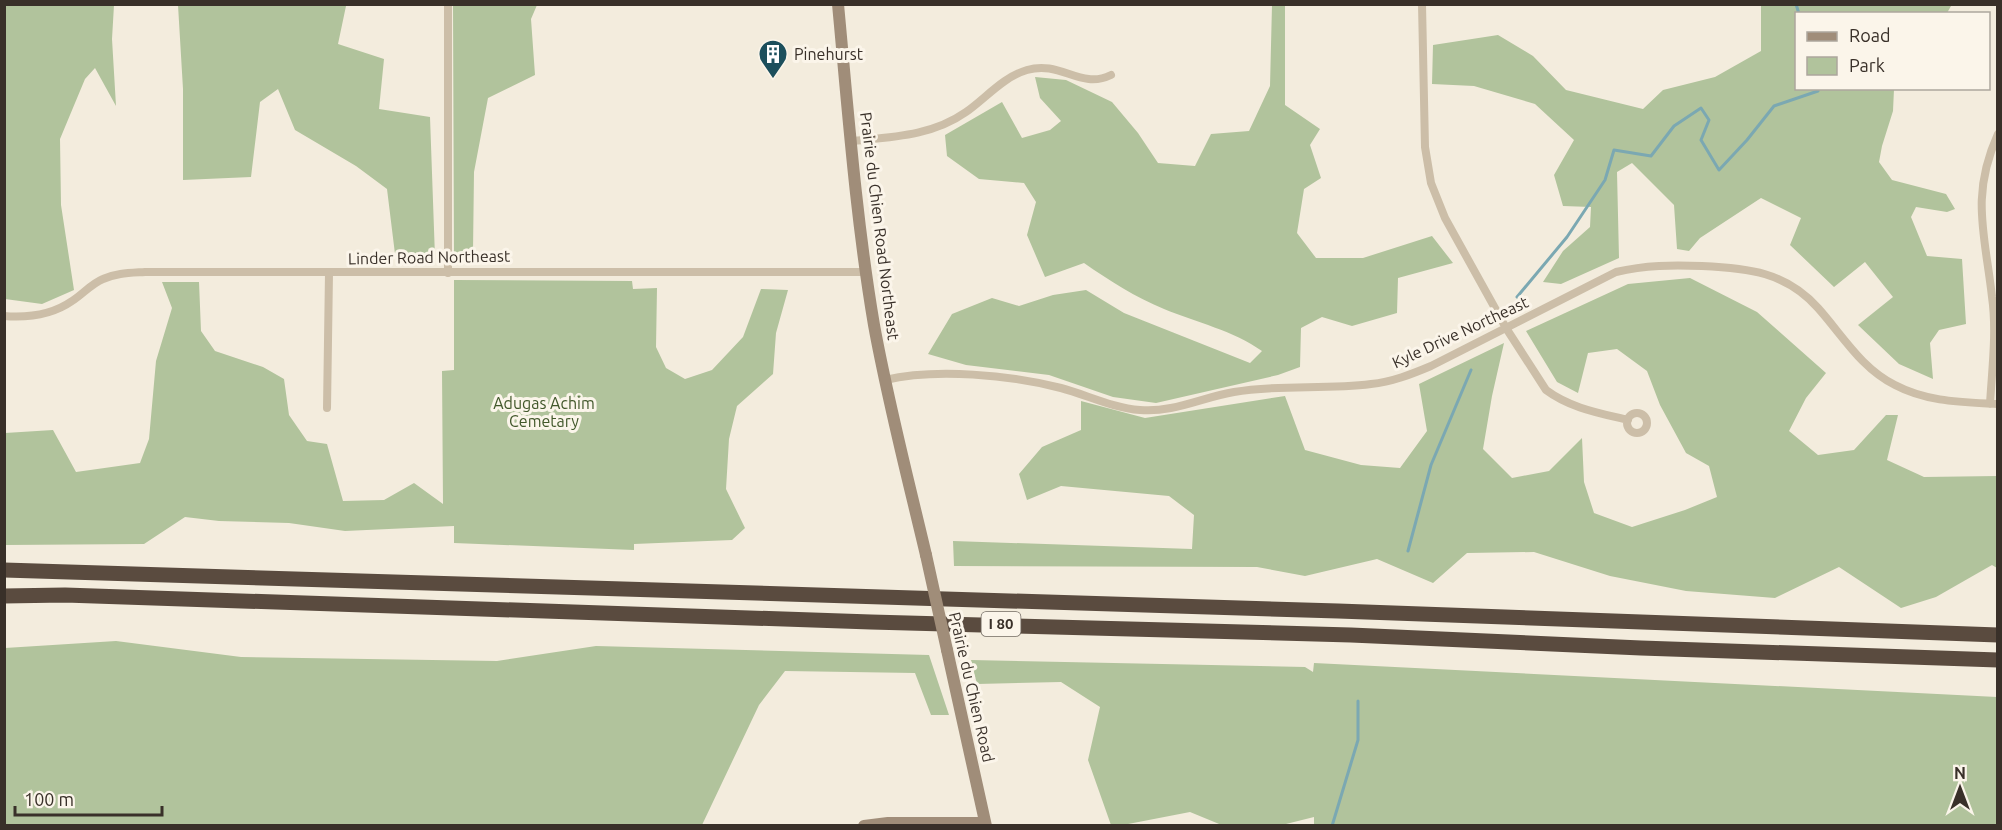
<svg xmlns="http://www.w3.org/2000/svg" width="2002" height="830" font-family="Ubuntu,sans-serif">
  <rect width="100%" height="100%" fill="#f3ecdd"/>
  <!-- green -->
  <path fill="#b1c39c" d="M 5,4 L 114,5 L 112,39 L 116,106 L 95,68 L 85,79 L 60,139 L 61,205 L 74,290 L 42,304 L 5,299 Z
    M 178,5 L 353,5 L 346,6 L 338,44 L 384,59 L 379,109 L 430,117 L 435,257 L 395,254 L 387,189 L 356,166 L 295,130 L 278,89 L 260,102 L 251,177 L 183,180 L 183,89 Z
    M 453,5 L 537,5 L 531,19 L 535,75 L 488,98 L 474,172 L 473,251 L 454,256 Z
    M 1272,5 L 1285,5 L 1285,105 L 1320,129 L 1310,145 L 1321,178 L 1304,189 L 1297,233 L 1316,258 L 1363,258 L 1432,236 L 1453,263 L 1398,278 L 1397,313 L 1352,326 L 1322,317 L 1301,328 L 1300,367 L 1278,375 L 1156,403 L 1113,397 L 1049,375 L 966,365 L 928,354 L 952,314 L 992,298 L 1019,306 L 1053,295 L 1086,290 L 1124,313 L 1250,363 L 1262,351 C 1234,331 1196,322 1164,309 C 1135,297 1110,281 1084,263 L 1045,277 L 1027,235 L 1036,202 L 1024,183 L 979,179 L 947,156 L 945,135 L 1002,102 L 1022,138 L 1050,130 L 1061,121 L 1040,98 L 1035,77 L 1066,80 L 1112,102 L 1138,133 L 1158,163 L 1195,166 L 1211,134 L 1249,131 L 1270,86 Z
    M 1761,5 L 1951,6 L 1947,13 L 1796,14 L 1796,88 L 1894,89 L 1893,111 L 1882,146 L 1879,162 L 1892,180 L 1946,194 L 1955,209 L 1947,212 L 1916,207 L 1911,217 L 1927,256 L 1962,259 L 1966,324 L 1939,330 L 1930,343 L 1933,379 L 1899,364 L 1858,325 L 1893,297 L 1865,262 L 1834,287 L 1790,245 L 1801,218 L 1761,198 L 1700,238 L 1689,251 L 1677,249 L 1674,205 L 1632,163 L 1617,172 L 1619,258 L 1561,284 L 1543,282 L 1563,251 L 1590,227 L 1591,207 L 1563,206 L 1554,175 L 1574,140 L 1535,104 L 1474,86 L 1432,84 L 1433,45 L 1498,35 L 1533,56 L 1566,90 L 1643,109 L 1663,90 L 1715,77 L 1761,51 Z
    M 1690,278 L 1757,312 L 1826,373 L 1806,398 L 1789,431 L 1818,455 L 1854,450 L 1886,415 L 1898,415 L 1887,460 L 1924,477 L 1997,476 L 1997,568 L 1992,565 L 1936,597 L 1901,608 L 1839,567 L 1775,598 L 1686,591 L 1610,576 L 1534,552 L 1467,553 L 1433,583 L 1377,559 L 1305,576 L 1257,567 L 954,566 L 953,541 L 1192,549 L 1194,515 L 1169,496 L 1061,486 L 1027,500 L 1019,474 L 1042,447 L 1081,430 L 1081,401 L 1145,418 L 1285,396 L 1305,450 L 1361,465 L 1400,468 L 1427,431 L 1419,384 L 1504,343 L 1492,396 L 1483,449 L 1512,478 L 1549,471 L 1582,438 L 1584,482 L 1594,513 L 1632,527 L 1685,510 L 1717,497 L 1709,466 L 1686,453 L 1660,405 L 1647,371 L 1617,349 L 1588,353 L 1578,393 L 1557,382 L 1526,331 L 1628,284 Z
    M 454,280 L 632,281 L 633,289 L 657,288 L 656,347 L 666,368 L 685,379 L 712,370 L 743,337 L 761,289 L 788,290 L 776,333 L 773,374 L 737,406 L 729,439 L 726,489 L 745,528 L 732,540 L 634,544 L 634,550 L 454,543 L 454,526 L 345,531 L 289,523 L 219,521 L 185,517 L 144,544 L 5,545 L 5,433 L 53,430 L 76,472 L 140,463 L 149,439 L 156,361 L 172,308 L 162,282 L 199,282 L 201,331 L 215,351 L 263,367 L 284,379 L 289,415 L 307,441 L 327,444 L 343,501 L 384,500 L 414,483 L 443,504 L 442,371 L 454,370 Z
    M 116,641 L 241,657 L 497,661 L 596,646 L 929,655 L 949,715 L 931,715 L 915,673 L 785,671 L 759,705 L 702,825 L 5,825 L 5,648 Z
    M 971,660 L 1305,667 L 1313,672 L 1314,663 L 1997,697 L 1997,825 L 1314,826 L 1314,817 L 1282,825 L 1224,826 L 1190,812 L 1123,825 L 1111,825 L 1088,760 L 1100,707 L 1061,682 L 977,684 Z"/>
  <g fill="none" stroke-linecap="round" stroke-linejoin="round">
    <!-- stream -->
    <path stroke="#7ba8b2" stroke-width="3" d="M 1796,4 L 1799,14
      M 1517,297 L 1567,237 L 1605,180 L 1614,150 L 1651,156 L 1674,126 L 1701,108 L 1709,120 L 1701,140 L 1719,170 L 1747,140 L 1774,106 L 1818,91 L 1818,88
      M 1408,551 L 1431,465 L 1471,370
      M 1332,826 L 1358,740 L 1358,701"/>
    <!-- street -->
    <path stroke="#ccbea8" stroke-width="8" d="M 448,4 L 448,273
      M 1422,4 L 1425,147 L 1431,183 L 1445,218 L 1506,328 L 1546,390 C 1570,408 1599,413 1628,420
      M 852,141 C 892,137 932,136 966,112 C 986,98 1003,77 1027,70 C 1061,60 1080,90 1111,75
      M 4,316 C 29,318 52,315 72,301 C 83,294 91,284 103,279 C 116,273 130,273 145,272 L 866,272
      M 885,380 C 936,368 1010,375 1061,388 C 1087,395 1113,408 1140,410 C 1173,413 1203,397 1234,392 C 1279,384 1325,390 1371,384 C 1392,382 1412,374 1431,366 L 1616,272 C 1646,265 1672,265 1702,266 C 1748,268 1786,272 1818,308 C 1843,336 1861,368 1895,385 C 1927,402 1962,402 1998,404
      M 1990,404 C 1992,369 1997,332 1992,297 C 1985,234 1970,196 1998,134
      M 327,408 L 329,273
      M1627 423a10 10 0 1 1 20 0a10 10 0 1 1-20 0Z"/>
    <!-- secondary -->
    <path stroke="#a08d79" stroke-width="12" d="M 838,4 C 848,111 856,219 874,325 C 888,402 908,479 926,555
      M 947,650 L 986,826
      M 864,826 L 888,823 L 985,823"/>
    <!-- highway -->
    <path stroke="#5a4b3f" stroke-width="15" d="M 4,570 L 1338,611 L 1998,635
      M 4,596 L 65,595 L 871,622 L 1351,635 L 1641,648 L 1998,660"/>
    <!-- secondary-bridge -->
    <path stroke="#a08d79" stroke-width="12" d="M 926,555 L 947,650"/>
  </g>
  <!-- icons -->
  <defs>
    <g id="building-pin" transform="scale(1.5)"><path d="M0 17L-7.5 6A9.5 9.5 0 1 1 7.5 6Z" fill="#1c4f5c" stroke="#fbf5ea"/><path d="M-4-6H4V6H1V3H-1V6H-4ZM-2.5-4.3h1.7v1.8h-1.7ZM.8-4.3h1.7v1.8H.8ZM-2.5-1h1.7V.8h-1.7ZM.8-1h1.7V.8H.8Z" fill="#fff"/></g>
  </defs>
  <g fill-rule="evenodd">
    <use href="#building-pin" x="773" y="54"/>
  </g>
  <g text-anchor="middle" stroke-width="6" stroke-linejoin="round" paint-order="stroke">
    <!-- shield labels -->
    <rect fill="#fbf5ea" stroke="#736b63" stroke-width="1.5" x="981.5" y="612" width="39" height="24" rx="4.5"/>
    <g font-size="15" font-weight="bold" fill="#393029">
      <text x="1001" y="629">I 80</text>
    </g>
    <!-- poi labels -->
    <g font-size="16" fill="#393029" stroke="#fbf5ea" text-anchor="start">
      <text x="794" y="60">Pinehurst</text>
    </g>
    <!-- street labels -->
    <g font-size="16" fill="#393029" stroke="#fbf5ea">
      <text transform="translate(880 226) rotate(83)" y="6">Prairie du Chien Road Northeast</text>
      <text transform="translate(429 257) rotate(-1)" y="6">Linder Road Northeast</text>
      <text transform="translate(1460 332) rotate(-25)" y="6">Kyle Drive Northeast</text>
      <text transform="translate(972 687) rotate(77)" y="6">Prairie du Chien Road</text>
    </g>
    <!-- park labels -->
    <g font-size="16" fill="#42582b" stroke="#fbf5ea">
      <text x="544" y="409">Adugas Achim<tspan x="544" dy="18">Cemetary</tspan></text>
    </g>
  </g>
  <!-- border -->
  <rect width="2002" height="830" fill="none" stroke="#393029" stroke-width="12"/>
  <!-- legend -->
  <rect x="1795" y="12" width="195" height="78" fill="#fbf5ea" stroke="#ada69d" stroke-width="1.5"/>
  <rect x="1807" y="32" width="30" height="9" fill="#a08d79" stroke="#ada69d" stroke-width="1.5"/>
  <text x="1849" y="42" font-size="18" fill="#393029">Road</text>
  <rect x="1807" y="57" width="30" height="18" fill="#b1c39c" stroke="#ada69d" stroke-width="1.5"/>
  <text x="1849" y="72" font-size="18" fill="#393029">Park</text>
  <!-- north arrow -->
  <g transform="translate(1960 788)" stroke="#fbf5ea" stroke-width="4.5" paint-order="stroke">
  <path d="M0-4.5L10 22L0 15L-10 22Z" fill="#393029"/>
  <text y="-9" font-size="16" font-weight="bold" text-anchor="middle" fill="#393029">N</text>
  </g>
  <!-- scale -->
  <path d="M15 806v9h147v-9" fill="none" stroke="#393029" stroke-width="3"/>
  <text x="24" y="806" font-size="18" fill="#393029" stroke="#fbf5ea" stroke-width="4.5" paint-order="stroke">100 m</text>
</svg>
